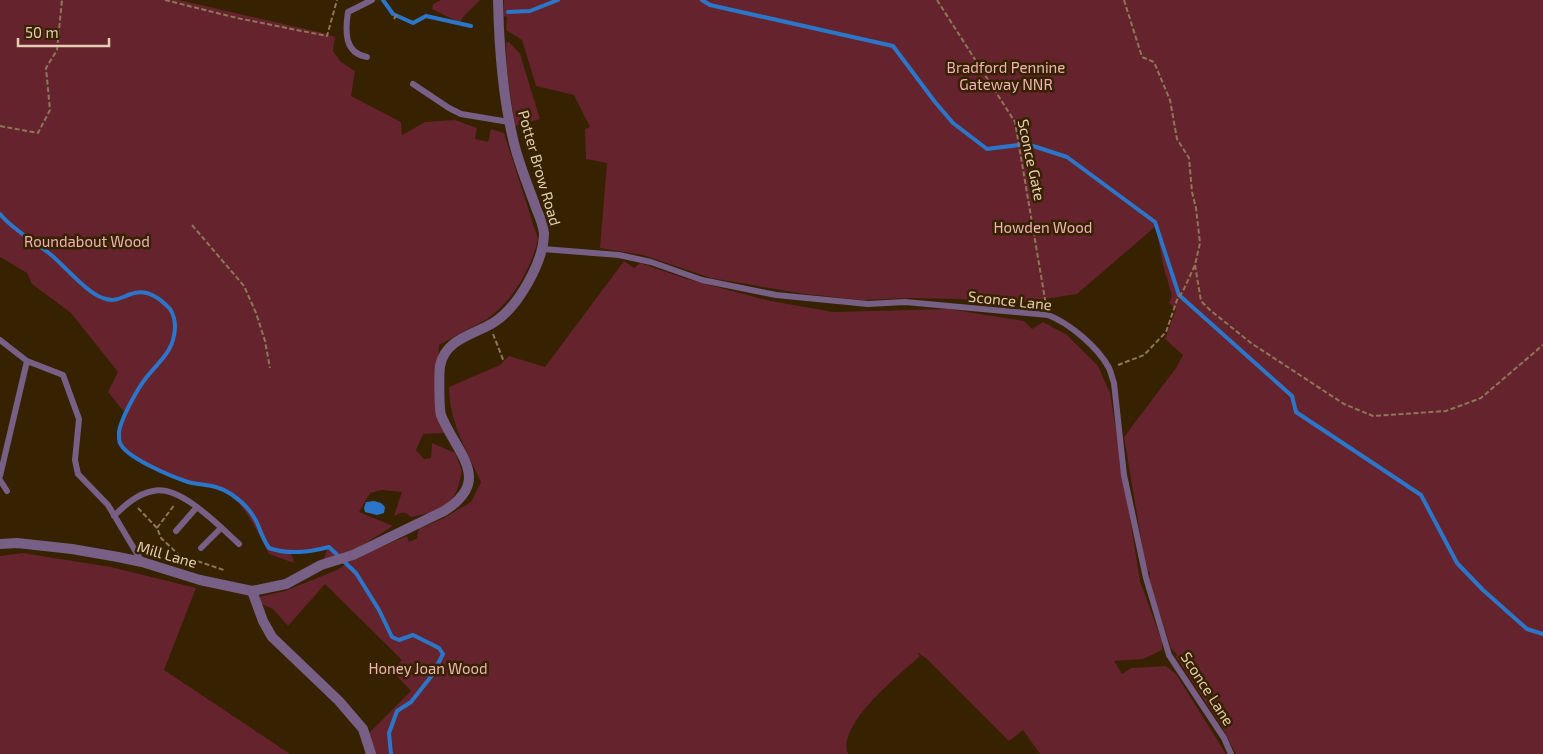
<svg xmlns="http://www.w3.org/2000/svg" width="1543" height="754" font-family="'Exo 2',sans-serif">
  <rect width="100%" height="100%" fill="#362101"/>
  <!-- green -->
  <path fill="#65232d" d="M 0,0 L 179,0 L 323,33 L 335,37 L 333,51 L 341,62 L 355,71 L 351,96 L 401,122 L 402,135 L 425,122 L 455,120 L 477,128 L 475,139 L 488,142 L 491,129 L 504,133 L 538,239 C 531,269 513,301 487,319 C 472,328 454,336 439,345 L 437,385 L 445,433 L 423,434 L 416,450 L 424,459 L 431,458 L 432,443 L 455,453 L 462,471 C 460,478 459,488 455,494 C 446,509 427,514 411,517 C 405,511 401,512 394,516 L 402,492 L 382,490 L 370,493 L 359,512 L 393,526 L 348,554 L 323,561 L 328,547 L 313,551 L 291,552 L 294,563 L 269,554 C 257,531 246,505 223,489 C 214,483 201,485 190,482 C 174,478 127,458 120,444 C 116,434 123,423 126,414 L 108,392 L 118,372 L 71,313 L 32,284 L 27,273 L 0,257 Z
    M 441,0 L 480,0 L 463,17 L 460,23 L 432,9 L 433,4 Z
    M 504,0 L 1543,0 L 1543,754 L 1236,754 L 1222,727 L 1176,657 L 1177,655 L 1171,648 L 1149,580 L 1150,573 L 1146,569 L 1145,562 L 1124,437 L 1176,368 L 1183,355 L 1165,339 L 1176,309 L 1169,303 L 1172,296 L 1163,265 L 1156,226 L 1077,294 L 1011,304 L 959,299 L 909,298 L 862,300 L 805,294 L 711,278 L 643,255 L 600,248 L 607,163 L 586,159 L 585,129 L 590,127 L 574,95 L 536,86 L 522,40 L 506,30 L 507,17 L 504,16 Z
    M 509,42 L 520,54 L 540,119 L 515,126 L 507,70 L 506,43 Z
    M 624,261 L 634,268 L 640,263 L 687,279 L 766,300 L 833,312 L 948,309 L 1024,321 L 1032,329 L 1043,322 L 1067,335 L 1098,366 L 1110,393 L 1140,581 L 1162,642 L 1162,650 L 1143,659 L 1114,661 L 1122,674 L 1131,668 L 1166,666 L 1176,674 L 1226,754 L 1040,754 L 1023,730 L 1009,741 L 927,659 L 917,652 L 920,656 C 900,674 836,725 848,754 L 376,754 L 368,734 L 411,691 L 392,671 L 402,660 L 325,584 L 288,626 L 273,609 L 250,599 L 285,591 L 337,570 L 355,558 L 407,536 L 409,542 L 418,538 L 417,537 L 419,529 L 442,519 L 471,502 L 481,482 C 467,451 449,422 449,387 L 500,365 L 509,356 L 545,367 Z
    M 23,553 L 111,567 L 196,588 L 164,670 L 290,754 L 0,754 L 0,556 Z"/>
  <!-- water -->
  <path fill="#2c76ca" d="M 374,501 L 381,503 L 385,507 L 384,513 L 377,515 L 365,512 L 364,508 L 366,502 Z"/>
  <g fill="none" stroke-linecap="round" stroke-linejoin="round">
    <!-- stream -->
    <path stroke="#2c76ca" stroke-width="4" d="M 383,0 L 393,14 L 413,23 L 426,16 L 471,26
      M 702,0 L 710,5 L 893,46 L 935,102 L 953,123 L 987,149 L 1027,144 L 1067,157 L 1155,222 L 1179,295 L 1292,396 L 1296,412 L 1421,495 L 1457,563 L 1483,590 L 1527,629 L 1543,634
      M 508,12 L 530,11 L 558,0
      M 0,214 C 14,231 34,241 50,254 C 65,266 88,295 106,299 C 116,302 122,297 131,294 C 146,288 160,298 170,309 C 174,315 175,320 175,327 C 174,352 160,360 146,378 C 138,388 118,423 119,435 C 119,438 119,441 120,443 C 126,458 173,477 188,482 C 204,486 216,484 231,494 C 243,502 252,511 258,525 C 261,533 264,541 269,548 C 289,555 309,552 329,547 L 356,573 L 379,610 L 392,637 L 399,640 L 413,635 L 439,648 L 443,654 L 433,674 L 411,702 L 397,711 L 389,733 L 391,754"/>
    <!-- path -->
    <path stroke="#8d7758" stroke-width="2" stroke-dasharray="5 2.5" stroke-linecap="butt" d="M 165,0 L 237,18 L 327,36 L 337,0
      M 937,0 L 1015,122 L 1046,305
      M 394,19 L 397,14
      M 0,126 L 38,133 L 50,110 L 46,68 L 57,50 L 62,0
      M 192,225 L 244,286 L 256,313 L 265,341 L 270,368
      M 1195,265 L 1201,301 L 1210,310 L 1251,343 L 1344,404 L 1373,416 L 1446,411 L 1481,398 L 1543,345
      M 493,334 L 504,362
      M 1118,365 L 1144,355 L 1166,332 L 1177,300 L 1183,291 L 1195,265 L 1200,243 L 1196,208 L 1192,192 L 1189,158 L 1177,139 L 1170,100 L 1154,62 L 1142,57 L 1124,0
      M 138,508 L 157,528 L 161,538 L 179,555 L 224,570
      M 157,528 L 175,504"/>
    <!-- service -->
    <path stroke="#785f86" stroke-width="6" d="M 367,57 C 344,53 345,31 348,12 L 372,0
      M 413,84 L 449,108 L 461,114 L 509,122
      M 543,249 L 619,255 L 651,262 L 702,280 L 776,295 L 868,304 L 905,302 L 1048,315 C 1069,323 1098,347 1109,368 C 1111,372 1112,378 1114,383 L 1124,475 L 1146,578 L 1169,655 L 1224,738 L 1231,754
      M 0,340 L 27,361 L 63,375 L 79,419 L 75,460 L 78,474 L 108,505 L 142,562
      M 0,476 L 27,361
      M 0,480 L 7,491
      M 114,516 C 125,505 137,494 153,491 C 180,484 220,527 239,544
      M 176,531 L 197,507
      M 201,548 L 221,528"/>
    <!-- minor -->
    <path stroke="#785f86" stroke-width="10" d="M 252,591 L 263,621 L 272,637 L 339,701 L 363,729 L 371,754"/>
    <!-- tertiary -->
    <path stroke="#785f86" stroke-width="10" d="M 0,544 L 17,543 L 72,549 L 118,557 L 142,562 L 200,580 L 252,591 L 286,584 L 321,565 L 353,555 L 444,511 C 494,480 456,453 441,415 C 439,409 439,373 440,366 C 445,339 473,335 493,323 C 518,308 544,261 544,233 C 543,225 539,215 536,208 C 528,185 518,162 513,139 C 502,93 499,47 498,0"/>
  </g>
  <g text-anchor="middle" stroke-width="5" stroke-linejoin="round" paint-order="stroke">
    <!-- park labels -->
    <g font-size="15" fill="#f0b3b7" stroke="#362101">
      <text x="1006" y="73">Bradford Pennine<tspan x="1006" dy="17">Gateway NNR</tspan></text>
      <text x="1043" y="233">Howden Wood</text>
      <text x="87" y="247">Roundabout Wood</text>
      <text x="428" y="674">Honey Joan Wood</text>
    </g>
    <!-- street labels -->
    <g font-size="15" fill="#e4cdb0" stroke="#362101">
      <text transform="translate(1031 160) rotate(78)" y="5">Sconce Gate</text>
      <text transform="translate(539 168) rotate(74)" y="5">Potter Brow Road</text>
      <text transform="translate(1010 301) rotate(6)" y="5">Sconce Lane</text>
      <text transform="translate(167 555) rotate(16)" y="5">Mill Lane</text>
      <text transform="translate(1207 689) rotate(57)" y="5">Sconce Lane</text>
    </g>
  </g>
  <!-- scale -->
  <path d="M18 38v8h91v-8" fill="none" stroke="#e4cdb0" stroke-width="2.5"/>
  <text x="25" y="38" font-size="15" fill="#e4cdb0" stroke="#362101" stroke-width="4" paint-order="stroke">50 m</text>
</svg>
